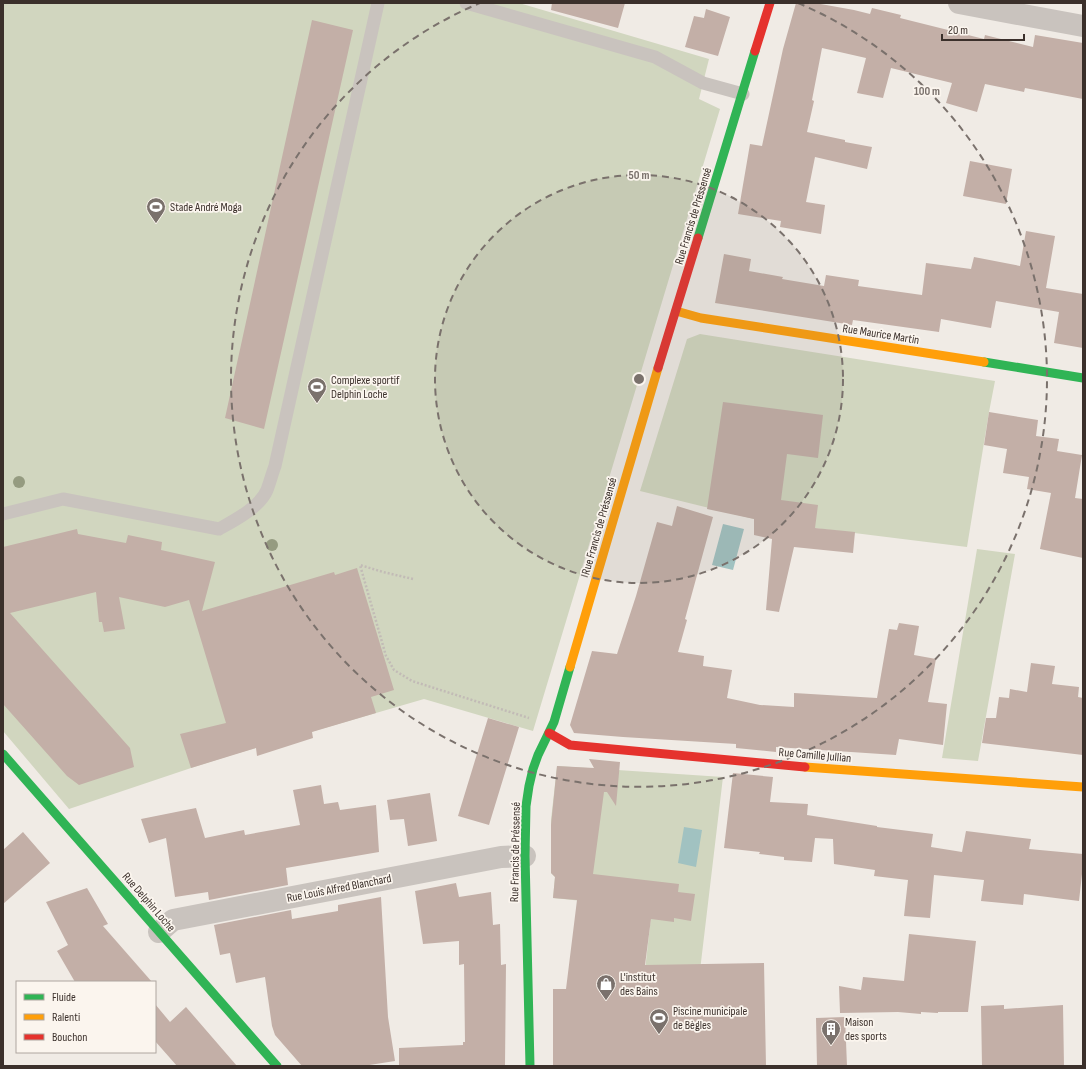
<svg xmlns="http://www.w3.org/2000/svg" width="1086" height="1069" font-family="'Sofia Sans Condensed',sans-serif">
  <rect width="100%" height="100%" fill="#f0ebe5"/>
  <!-- green -->
  <path fill="#d1d6bf" d="M 3,3 L 519,3 L 709,59 L 699,99 L 720,109 L 533,731 L 424,699 L 376,713 L 235,754 L 191,768 L 69,809 L 3,731 Z
    M 700,334 L 995,381 L 989,412 L 967,547 L 814,528 L 754,519 L 640,491 L 687,339 Z
    M 977,549 L 1015,554 L 978,761 L 942,758 Z
    M 557,766 L 723,777 L 699,979 L 644,979 L 652,908 L 553,898 L 555,877 L 551,873 L 551,820 Z"/>
  <!-- water -->
  <path fill="#a1c2c1" d="M 723,524 L 744,529 L 733,570 L 712,565 Z
    M 684,827 L 702,830 L 696,867 L 678,863 Z"/>
  <!-- building -->
  <path fill="#c3afa7" d="M 552,3 L 625,3 L 618,28 L 551,10 Z
    M 796,3 L 815,3 L 854,10 L 870,14 L 872,8 L 901,15 L 900,18 L 984,39 L 985,35 L 1033,47 L 1035,35 L 1083,43 L 1083,99 L 1025,88 L 1024,92 L 985,84 L 977,112 L 946,103 L 952,83 L 891,68 L 883,98 L 857,93 L 866,58 L 822,48 L 812,100 L 814,101 L 807,132 L 845,140 L 845,142 L 872,147 L 867,169 L 815,157 L 806,202 L 825,205 L 821,234 L 780,227 L 781,221 L 738,214 L 750,144 L 762,146 L 783,49 Z
    M 706,9 L 730,17 L 718,56 L 685,47 L 694,16 L 704,18 Z
    M 312,20 L 353,30 L 264,429 L 225,418 Z
    M 970,161 L 1012,169 L 1006,204 L 963,196 Z
    M 1026,231 L 1055,236 L 1046,288 L 1083,294 L 1083,348 L 1054,343 L 1059,312 L 996,301 L 991,328 L 941,319 L 939,332 L 853,320 L 852,325 L 715,303 L 724,254 L 751,259 L 749,271 L 783,277 L 782,279 L 824,286 L 826,275 L 859,280 L 858,286 L 922,295 L 926,263 L 971,269 L 974,257 L 1020,266 Z
    M 723,402 L 823,415 L 818,458 L 787,454 L 781,500 L 818,505 L 815,528 L 855,532 L 853,553 L 794,547 L 779,612 L 766,610 L 772,539 L 754,535 L 754,519 L 707,509 Z
    M 989,412 L 1038,420 L 1036,436 L 1059,439 L 1057,451 L 1082,455 L 1075,498 L 1083,499 L 1083,558 L 1040,549 L 1051,493 L 1027,489 L 1029,477 L 1003,473 L 1007,449 L 984,445 Z
    M 677,506 L 713,517 L 685,619 L 687,620 L 678,652 L 704,656 L 703,666 L 732,670 L 727,698 L 760,705 L 794,707 L 794,693 L 877,698 L 889,629 L 897,630 L 899,623 L 919,626 L 914,655 L 936,659 L 928,702 L 947,704 L 943,745 L 899,739 L 896,755 L 776,747 L 776,752 L 736,748 L 736,744 L 623,737 L 574,733 L 570,725 L 592,651 L 617,654 L 636,596 L 657,522 L 672,526 Z
    M 77,529 L 78,534 L 126,543 L 128,535 L 162,542 L 161,550 L 215,562 L 202,611 L 334,572 L 335,575 L 357,568 L 394,690 L 371,697 L 376,713 L 312,732 L 313,738 L 257,756 L 256,748 L 191,768 L 180,734 L 226,723 L 189,600 L 165,607 L 119,597 L 125,629 L 104,632 L 102,622 L 99,622 L 96,592 L 10,613 L 130,748 L 134,767 L 79,785 L 67,776 L 3,704 L 3,547 Z
    M 1031,663 L 1055,666 L 1052,684 L 1079,687 L 1078,697 L 1083,698 L 1083,755 L 982,743 L 986,718 L 996,718 L 999,697 L 1009,698 L 1010,689 L 1027,692 Z
    M 488,718 L 519,727 L 489,825 L 458,816 Z
    M 589,759 L 620,762 L 616,806 L 607,792 L 604,792 L 593,874 L 679,884 L 678,892 L 695,894 L 691,921 L 674,918 L 674,922 L 651,919 L 645,965 L 764,963 L 766,1066 L 553,1066 L 553,989 L 566,989 L 577,900 L 553,898 L 555,877 L 551,873 L 551,825 L 557,766 L 594,768 Z
    M 733,773 L 773,777 L 770,802 L 808,804 L 807,815 L 877,826 L 877,827 L 933,834 L 931,847 L 962,852 L 966,831 L 1031,839 L 1029,849 L 1083,854 L 1083,865 L 1079,901 L 1024,894 L 1023,905 L 981,901 L 984,880 L 934,875 L 930,918 L 904,916 L 908,880 L 874,876 L 875,870 L 834,864 L 833,839 L 815,838 L 812,862 L 784,860 L 784,857 L 759,854 L 760,852 L 724,848 Z
    M 321,785 L 324,804 L 338,802 L 340,810 L 376,805 L 379,852 L 286,868 L 288,885 L 209,900 L 208,892 L 175,897 L 166,838 L 149,843 L 141,819 L 196,808 L 205,838 L 244,830 L 245,835 L 300,825 L 293,790 Z
    M 430,793 L 437,841 L 408,846 L 404,819 L 390,820 L 387,800 Z
    M 23,832 L 50,863 L 3,904 L 3,850 Z
    M 456,883 L 459,897 L 491,892 L 493,925 L 500,924 L 501,965 L 506,964 L 505,1066 L 399,1066 L 399,1048 L 463,1045 L 463,1042 L 465,1042 L 464,964 L 459,965 L 459,941 L 423,944 L 415,891 Z
    M 87,888 L 108,924 L 103,926 L 152,982 L 75,982 L 57,951 L 68,945 L 46,902 Z
    M 381,897 L 388,1017 L 395,1061 L 363,1066 L 302,1066 L 275,1035 L 272,1026 L 265,977 L 236,983 L 230,953 L 220,955 L 214,925 L 291,910 L 292,919 L 338,911 L 338,905 Z
    M 909,934 L 976,941 L 968,1012 L 938,1012 L 938,1013 L 921,1012 L 921,1014 L 898,1012 L 840,1013 L 839,986 L 861,990 L 863,977 L 904,981 Z
    M 155,1004 L 170,1022 L 186,1007 L 237,1066 L 177,1066 L 155,1041 Z
    M 1004,1005 L 1004,1009 L 1063,1005 L 1064,1066 L 982,1066 L 981,1006 Z
    M 845,1017 L 847,1066 L 817,1066 L 816,1018 Z"/>
  <g fill="none" stroke-linecap="round" stroke-linejoin="round">
    <!-- path -->
    <path stroke="#c2bbb6" stroke-width="2.5" stroke-dasharray="2 2" stroke-linecap="butt" d="M 413,579 L 383,572 L 360,565 L 386,656 L 394,670 L 412,681 L 529,718"/>
    <!-- lane -->
    <path stroke="#c9c3be" stroke-width="13" d="M 466,3 L 655,57 L 703,83 L 743,94
      M 3,514 L 63,499 L 219,529 C 235,520 260,507 267,490 C 270,482 272,474 275,466 L 378,3"/>
    <!-- street -->
    <path stroke="#c9c3be" stroke-width="22" d="M 959,3 L 1083,26
      M 159,932 L 173,920 L 501,857 L 525,856"/>
    <!-- fast -->
    <path stroke="#30b455" stroke-width="9" d="M 698,238 L 755,51
      M 984,362 L 1083,378
      M 3,754 L 277,1066
      M 530,1066 L 525,856 L 526,806 L 529,786 L 533,769 L 538,755 L 554,722 L 570,667"/>
    <!-- slow -->
    <path stroke="#ff9f0a" stroke-width="9" d="M 676,311 L 701,318 L 984,362
      M 570,667 L 658,368
      M 805,767 L 1083,787"/>
    <!-- jam -->
    <path stroke="#e5322d" stroke-width="9" d="M 755,51 L 770,3
      M 658,368 L 698,238
      M 549,733 L 570,745 L 805,767"/>
  </g>
  <!-- trees -->
  <g fill="#959b80">
    <circle cx="19" cy="482" r="6"/>
    <circle cx="272" cy="545" r="6"/>
  </g>
  <!-- distance rings -->
  <circle cx="639" cy="379" r="204" fill="#7a716c" fill-opacity=".12"/>
  <g fill="none" stroke="#7a716c" stroke-width="2" stroke-dasharray="7 5">
    <circle cx="639" cy="379" r="204"/>
    <path d="M798 3A408 408 0 1 1 480 3"/>
  </g>
  <!-- icons -->
  <defs>
    <g id="stadium-pin" transform="scale(1)"><path d="M0 17L-7.5 6A9.5 9.5 0 1 1 7.5 6Z" fill="#7a716c" stroke="#fbf5ee"/><path d="M0-5a6.5 5 0 1 0 0 10a6.5 5 0 1 0 0-10ZM-3.5-1.8h7v3.6h-7Z" fill="#fff"/></g>
    <g id="shop-pin" transform="scale(1)"><path d="M0 17L-7.5 6A9.5 9.5 0 1 1 7.5 6Z" fill="#7a716c" stroke="#fbf5ee"/><path d="M-5-2.5h2.3a2.7 3.5 0 0 1 5.4 0H5L5.5 6h-11ZM-1.5-2.5h3a1.5 2.3 0 0 0-3 0Z" fill="#fff"/></g>
    <g id="building-pin" transform="scale(1)"><path d="M0 17L-7.5 6A9.5 9.5 0 1 1 7.5 6Z" fill="#7a716c" stroke="#fbf5ee"/><path d="M-4-6H4V6H1V3H-1V6H-4ZM-2.5-4.3h1.7v1.8h-1.7ZM.8-4.3h1.7v1.8H.8ZM-2.5-1h1.7V.8h-1.7ZM.8-1h1.7V.8H.8Z" fill="#fff"/></g>
  </defs>
  <g fill-rule="evenodd">
    <use href="#stadium-pin" x="156" y="207"/>
    <use href="#stadium-pin" x="317" y="387"/>
    <use href="#shop-pin" x="606" y="984"/>
    <use href="#stadium-pin" x="659" y="1018"/>
    <use href="#building-pin" x="831" y="1029"/>
  </g>
  <g text-anchor="middle" stroke-width="3.5" stroke-linejoin="round" paint-order="stroke">
    <!-- poi labels -->
    <g font-size="12" fill="#3b302b" stroke="#fbf5ee" text-anchor="start">
      <text x="170" y="211">Stade André Moga</text>
      <text x="331" y="384">Complexe sportif<tspan x="331" dy="14">Delphin Loche</tspan></text>
      <text x="620" y="981">L'institut<tspan x="620" dy="14">des Bains</tspan></text>
      <text x="673" y="1015">Piscine municipale<tspan x="673" dy="14">de Bègles</tspan></text>
      <text x="845" y="1026">Maison<tspan x="845" dy="14">des sports</tspan></text>
    </g>
    <!-- street labels -->
    <g font-size="12" fill="#3b302b" stroke="#fbf5ee">
      <text transform="translate(693 216) rotate(-73)" y="4">Rue Francis de Préssensé</text>
      <text transform="translate(881 334) rotate(9)" y="4">Rue Maurice Martin</text>
      <text transform="translate(599 526) rotate(-74)" y="4">Rue Francis de Préssensé</text>
      <text transform="translate(815 755) rotate(5)" y="4">Rue Camille Jullian</text>
      <text transform="translate(515 852) rotate(-89)" y="4">Rue Francis de Préssensé</text>
      <text transform="translate(339 888) rotate(-11)" y="4">Rue Louis Alfred Blanchard</text>
      <text transform="translate(149 902) rotate(49)" y="4">Rue Delphin Loche</text>
    </g>
  </g>
  <circle cx="639" cy="379" r="6" fill="#7a716c" stroke="#fbf5ee" stroke-width="2"/>
  <g font-size="12" text-anchor="middle" font-weight="bold" fill="#7a716c" stroke="#fbf5ee" stroke-width="3.5" stroke-linejoin="round" paint-order="stroke">
    <text x="927" y="95">100 m</text>
    <text x="639" y="179">50 m</text>
  </g>
  <!-- border -->
  <rect width="1086" height="1069" fill="none" stroke="#3b302b" stroke-width="8"/>
  <!-- legend -->
  <rect x="16" y="981" width="140" height="72" fill="#fbf5ee" stroke="#aea6a0"/>
  <rect x="24" y="994" width="20" height="6" fill="#30b455" stroke="#aea6a0"/>
  <text x="52" y="1001" font-size="12" fill="#3b302b">Fluide</text>
  <rect x="24" y="1014" width="20" height="6" fill="#ff9f0a" stroke="#aea6a0"/>
  <text x="52" y="1021" font-size="12" fill="#3b302b">Ralenti</text>
  <rect x="24" y="1034" width="20" height="6" fill="#e5322d" stroke="#aea6a0"/>
  <text x="52" y="1041" font-size="12" fill="#3b302b">Bouchon</text>
  <!-- scale -->
  <path d="M942 34v6h82v-6" fill="none" stroke="#3b302b" stroke-width="2"/>
  <text x="948" y="34" font-size="12" fill="#3b302b" stroke="#fbf5ee" stroke-width="3" paint-order="stroke">20 m</text>
</svg>
